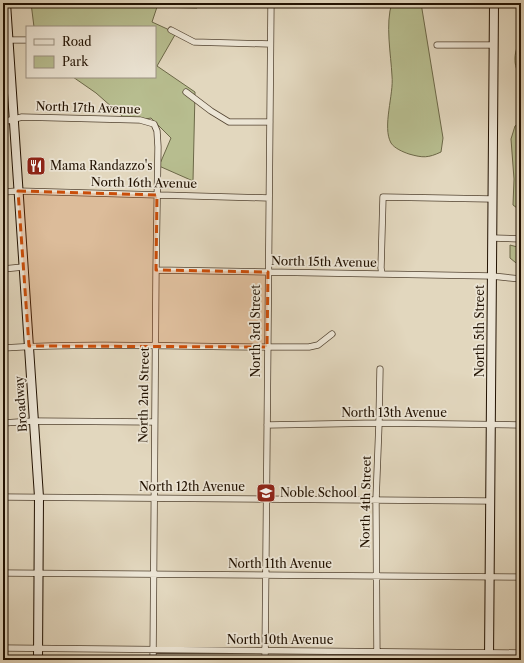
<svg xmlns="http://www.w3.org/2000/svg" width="524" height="663" font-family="'Libre Caslon Text',serif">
  <rect width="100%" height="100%" fill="#e2d7be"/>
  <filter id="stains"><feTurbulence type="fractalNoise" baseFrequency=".005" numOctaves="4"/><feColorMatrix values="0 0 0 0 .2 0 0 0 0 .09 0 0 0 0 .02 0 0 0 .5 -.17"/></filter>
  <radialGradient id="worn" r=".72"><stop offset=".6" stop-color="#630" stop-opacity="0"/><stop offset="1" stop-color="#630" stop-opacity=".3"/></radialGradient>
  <!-- green -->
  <path fill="#b7bd8f" stroke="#6c6848" d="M 31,3 L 200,3 L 197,8 L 157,7 L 152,22 L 176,33 L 157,66 L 195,92 L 193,181 L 159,166 L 171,138 L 151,118 L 129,122 L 96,93 L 73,77 L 155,77 L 155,27 L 34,27 Z
    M 392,3 L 421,3 L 443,138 L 441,152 C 428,158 423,158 409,154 C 403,152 394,148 391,143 C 382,127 394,94 392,76 C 391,55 385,23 392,3 Z
    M 521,40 L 521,76 C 512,67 514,49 521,40 Z
    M 521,122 L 521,211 L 513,205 L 514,179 L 511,139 L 515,126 Z
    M 510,245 L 521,248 L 521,267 L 510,258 Z"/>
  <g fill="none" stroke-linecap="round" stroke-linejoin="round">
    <!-- street casing -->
    <g stroke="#524331" stroke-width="7">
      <path id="street" d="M 171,30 L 194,42 L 270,44
        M 8,40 L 27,40
        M 437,45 L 494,45
        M 186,92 L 211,111 L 229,122 L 270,122
        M 3,122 L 22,117 L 140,120 L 154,124 L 157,131 L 158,147 L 156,270 L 153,660
        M 3,192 L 18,191 L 269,198
        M 492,238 L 521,239
        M 3,269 L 23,267
        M 156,270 L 492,276 L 521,279
        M 382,274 L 381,268 L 383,197 L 492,199
        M 3,348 C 105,342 207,348 309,347 L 318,345 L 332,334
        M 3,423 L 34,421 L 154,422
        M 267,425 L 379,423 L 521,425
        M 3,497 L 489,501
        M 3,573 L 521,577
        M 3,648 L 521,653
        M 265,660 L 271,3
        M 377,660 L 376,500 L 379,423 L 380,369"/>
    </g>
    <!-- secondary casing -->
    <g stroke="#221202" stroke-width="10">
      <path id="secondary" d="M 6,3 L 39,497 L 38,660
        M 489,660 L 494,3"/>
    </g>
    <!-- street -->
    <use href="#street" stroke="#ece5d5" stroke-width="5.5"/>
    <!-- secondary -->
    <use href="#secondary" stroke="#ece5d5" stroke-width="8"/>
  </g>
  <!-- marked area -->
  <path fill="#ca4e0a" fill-opacity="0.2" stroke="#ca4e0a" stroke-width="3" stroke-dasharray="8 5" stroke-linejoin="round" d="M 18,191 L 157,195 L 156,270 L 268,272 L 267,347 L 29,346 Z"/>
  <!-- icons -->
  <defs>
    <g id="restaurant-square" transform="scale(1)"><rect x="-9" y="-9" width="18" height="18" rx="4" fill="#8f2418" stroke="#ece5d5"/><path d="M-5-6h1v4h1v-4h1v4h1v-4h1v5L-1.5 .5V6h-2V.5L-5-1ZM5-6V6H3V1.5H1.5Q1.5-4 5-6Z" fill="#fff"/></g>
    <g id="school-square" transform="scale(1)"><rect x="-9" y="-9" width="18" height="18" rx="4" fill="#8f2418" stroke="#ece5d5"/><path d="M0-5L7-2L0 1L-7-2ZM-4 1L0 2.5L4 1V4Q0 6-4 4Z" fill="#fff"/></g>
  </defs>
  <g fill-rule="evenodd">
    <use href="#restaurant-square" x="36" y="166"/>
    <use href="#school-square" x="266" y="493"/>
  </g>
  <g text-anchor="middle" stroke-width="3.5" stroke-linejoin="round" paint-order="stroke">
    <!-- street labels -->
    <g font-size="12" fill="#221202" stroke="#ece5d5">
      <text transform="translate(88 108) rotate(2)" y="4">North 17th Avenue</text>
      <text transform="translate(144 183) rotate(1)" y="4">North 16th Avenue</text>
      <text transform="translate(324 262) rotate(1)" y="4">North 15th Avenue</text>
      <text transform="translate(256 331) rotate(-90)" y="4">North 3rd Street</text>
      <text transform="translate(480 331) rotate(-90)" y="4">North 5th Street</text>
      <text transform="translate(144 395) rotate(-89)" y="4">North 2nd Street</text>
      <text transform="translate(21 404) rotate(-94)" y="4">Broadway</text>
      <text x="394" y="417">North 13th Avenue</text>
      <text x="192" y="491">North 12th Avenue</text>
      <text transform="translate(366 502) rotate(-89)" y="4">North 4th Street</text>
      <text x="280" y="568">North 11th Avenue</text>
      <text x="280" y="644">North 10th Avenue</text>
    </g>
    <!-- poi labels -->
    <g font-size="12" fill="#221202" stroke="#ece5d5" text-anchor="start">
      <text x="50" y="170">Mama Randazzo's</text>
      <text x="280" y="497">Noble School</text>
    </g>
  </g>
  <!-- margin -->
  <rect width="524" height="663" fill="none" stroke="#e2d7be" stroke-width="16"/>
  <rect x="4" y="4" width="516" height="655" fill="none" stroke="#221202" stroke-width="2"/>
  <rect x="8" y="8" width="508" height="647" fill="none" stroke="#221202"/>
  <!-- legend -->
  <rect x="26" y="26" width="130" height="52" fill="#ece5d5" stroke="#9b9181"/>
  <rect x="34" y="39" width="20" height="6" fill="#ece5d5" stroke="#9b9181"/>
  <text x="62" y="46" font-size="12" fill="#221202">Road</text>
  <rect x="34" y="56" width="20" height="12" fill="#b7bd8f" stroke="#9b9181"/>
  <text x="62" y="66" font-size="12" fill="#221202">Park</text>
  <rect width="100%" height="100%" filter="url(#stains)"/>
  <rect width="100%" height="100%" fill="url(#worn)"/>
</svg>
